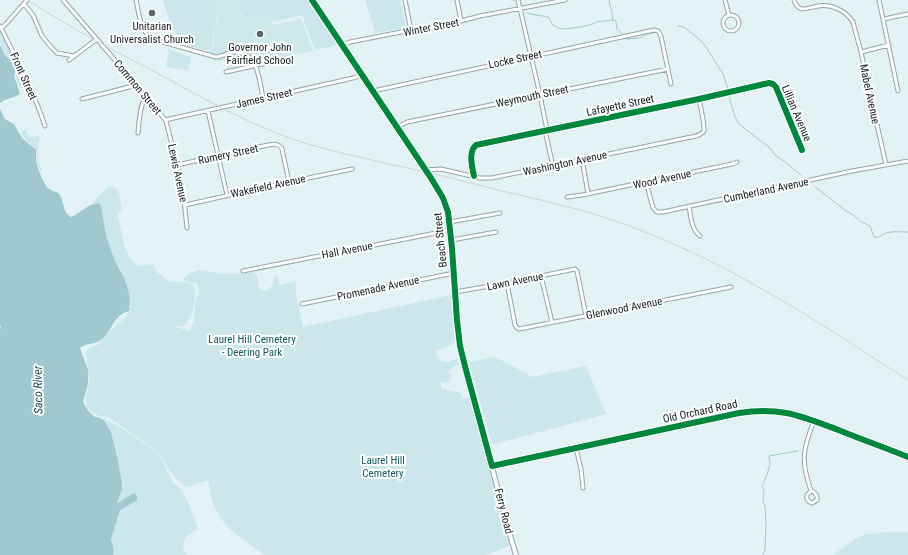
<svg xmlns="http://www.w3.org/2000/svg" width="908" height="555" font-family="'Roboto Condensed',sans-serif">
  <rect width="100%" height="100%" fill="#e3f2f4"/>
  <!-- built -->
  <path fill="#cee9ec" d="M 215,0 L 237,0 L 240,14 L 244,19 L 246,19 L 268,16 L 270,18 L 273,25 L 290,21 L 301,18 L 313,51 L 228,69 L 226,61 L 219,61 L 209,59 L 208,52 L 212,48 L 214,44 L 213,25 L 216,22 L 217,19 L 215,7 Z"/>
  <!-- green -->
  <path fill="#cbe7eb" d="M 163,0 L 215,0 L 216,21 L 213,25 L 213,44 L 212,47 L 208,51 L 183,44 C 174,36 167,12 163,0 Z
    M 237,0 L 307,0 L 337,45 L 315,50 L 302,15 L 286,19 L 272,22 L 270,17 L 268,16 L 246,19 C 239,15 239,7 237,0 Z
    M 365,0 L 400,0 L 406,26 L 404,28 L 375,33 Z
    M 0,31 L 20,72 L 20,77 L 24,86 L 23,88 C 11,85 19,72 16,65 C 14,63 11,60 9,58 C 0,47 0,45 0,31 Z
    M 168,49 L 191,57 L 188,71 L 166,67 L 169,52 L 168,51 Z
    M 233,56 C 239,56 244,59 247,63 L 229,68 L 227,57 Z
    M 25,130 L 27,130 L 27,134 L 31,137 L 39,136 L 40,139 C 36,150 38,160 42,170 L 41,172 L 37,161 L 36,151 L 21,134 L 22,131 Z
    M 107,187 C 124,186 118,200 122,208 L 121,210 L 119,212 L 118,216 L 125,248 L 131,259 L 138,266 L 153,264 L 158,273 L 169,281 L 190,283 L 193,284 C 198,295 193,320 183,326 L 171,326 L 190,331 L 194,321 L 195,304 L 199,291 L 197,283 L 187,282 L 183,279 C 197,264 209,273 227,274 C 236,274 245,273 255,272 C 260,280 257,281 259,289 L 266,291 L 273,285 L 274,277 L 276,275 L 280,285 L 295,281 L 297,285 L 295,288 L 303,327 L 451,295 L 455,341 L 451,343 L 453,344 L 435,351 L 438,357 L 442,362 L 448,362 L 457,359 L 458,361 L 457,365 L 447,372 L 452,375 L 450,381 L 446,383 L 440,382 L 442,389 L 445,389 L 451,391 L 459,392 L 462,397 L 461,399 L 470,397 L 510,546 L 485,555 L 265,555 C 248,543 228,532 218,514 C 212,504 210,491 208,480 C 205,482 202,481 199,483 C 195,484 192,487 187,487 C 180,483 174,477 169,470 C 165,463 163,456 157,451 L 120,425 L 108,417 L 99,416 L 90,411 L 87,407 L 86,399 L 89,382 L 86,353 L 88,348 L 98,345 L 107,334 L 125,318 L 128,313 L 131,311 L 129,311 L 130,298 L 127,286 L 124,277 L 117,265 L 112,253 L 106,235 L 103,214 L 99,203 L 93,204 L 93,202 Z
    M 494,357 L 507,363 L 532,377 L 586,366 L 606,414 L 514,439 L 492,444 L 469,362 Z
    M 101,418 L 105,419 L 123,429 L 159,453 L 173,483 L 181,489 L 188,502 L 198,528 C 194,532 190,533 187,536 C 182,542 182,549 187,555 L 113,555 C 115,550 113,544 111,539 L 120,510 L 136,501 L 117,503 L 122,483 L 118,461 L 111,432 L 105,422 Z
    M 892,532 L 908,532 L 908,555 L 833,555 L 855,539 L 866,534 Z"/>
  <!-- water -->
  <path fill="#a0c8ce" d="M 0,45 L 5,55 L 15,65 L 16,69 L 14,76 L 20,94 C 14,98 4,99 0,103 Z
    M 0,109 L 5,119 L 14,124 L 22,138 L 36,150 C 36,154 36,157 36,160 C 37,167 44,185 49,189 C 53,192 58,191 60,195 C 64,202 63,213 71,217 C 81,213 87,204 99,203 L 101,206 L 106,235 L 112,253 L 117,265 L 124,277 L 127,286 L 130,298 L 129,311 C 113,315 112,332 101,340 C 94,345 85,343 80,348 L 88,370 L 88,384 L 83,402 L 89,412 L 95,417 L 101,418 L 105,422 L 111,432 L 118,461 L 122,483 L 122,489 L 117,503 L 118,503 L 132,494 L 134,493 L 137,496 L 137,499 L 136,501 L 120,510 L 111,539 L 114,550 L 113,555 L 0,555 L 0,329 L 1,328 L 0,325 Z"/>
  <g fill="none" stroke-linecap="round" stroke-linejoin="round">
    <!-- stream -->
    <path stroke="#a0c8ce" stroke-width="1" d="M 513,0 L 515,2
      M 609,0 C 610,7 613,13 613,20
      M 527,13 L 531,14 L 548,17 L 553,25 L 558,28 L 565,29 L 581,27 L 593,24 L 596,22 L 613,20 L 616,21 L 617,29 L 623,34
      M 678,26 L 684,27 L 700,40 L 706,47 L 723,74 L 728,89
      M 626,39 L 640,38 L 647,34 L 653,33
      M 729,97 L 735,117 L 739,124 L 761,141 L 769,147 L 776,156 L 785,162 L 801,175
      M 815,187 L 849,213 L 852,214 L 860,221 L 870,226 L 874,237 L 879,237 C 887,230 897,232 908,232
      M 763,555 L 765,550 L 766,522 L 765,506 L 763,501 L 764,491 L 762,486 C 764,483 770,467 770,463 C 770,461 769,459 769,456 L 798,451"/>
    <!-- minor casing -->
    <g stroke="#99a4a6" stroke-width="5">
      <path id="minor" d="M 63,0 L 127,74 L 146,96 L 166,121 L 177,165 L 184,200 L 187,228
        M 136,0 C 139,13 140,31 152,39 L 216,57 C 224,57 227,52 234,52 C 259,52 259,80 263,98
        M 405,0 L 411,31
        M 457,0 L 461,21
        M 518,0 L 540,95 L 547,130 L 546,135 L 553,166
        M 725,0 L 729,15
        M 794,0 C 795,4 797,8 802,9 C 807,9 813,7 818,6 C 832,4 845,10 853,22 L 861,52
        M 879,0 L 898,91
        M 24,4 L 33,15 L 42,36 L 52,48 L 57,53 L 74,56
        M723 23a8 8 0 1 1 16 0a8 8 0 1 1-16 0Z
        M 884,19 L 908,14
        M 0,26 C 16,58 34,92 45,126
        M 1,28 L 5,25 L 27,0
        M 342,45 L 350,42 L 401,32 L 423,29 L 461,21 L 480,16 L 565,0
        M 69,60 L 97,39
        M 226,72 L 285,59
        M 373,91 L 654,30 L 658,31 L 661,36 L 671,84
        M 82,99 L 133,86 L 135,84
        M 208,111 L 227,195
        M 165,120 L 331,83 L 353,78 L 362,75
        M 397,127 L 407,122 L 668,69
        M 138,133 C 139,122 140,104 146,96
        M 582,159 L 588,194
        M 177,165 L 268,145 C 274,144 279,143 282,149 L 289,182
        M 886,165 L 861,52 L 889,45
        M 425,170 L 441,169 L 480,178 L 492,178 L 696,136 C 699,135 702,134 704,131 C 705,125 700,105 699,99
        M 474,176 C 472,166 468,152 476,145 L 699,99 L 769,83 L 773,84 L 776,87 L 802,150
        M 646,182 L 653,208 L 657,212 L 663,212 L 852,171 L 908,161
        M 567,197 L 582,195 L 732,164 L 737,162
        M 185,205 L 289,182 L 352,169
        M 689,206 C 691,217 691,229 700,236
        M 450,222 L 500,213
        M 452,240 L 496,232
        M 243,271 L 451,230
        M 541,276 L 552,322
        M 507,283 L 515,325 L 517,328 L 519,329 L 731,287
        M 455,292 L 507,283 L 575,269 L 577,271 L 586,316
        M 302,304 L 454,273
        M 576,448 L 581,469 L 583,488
        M 811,491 L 814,492 L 817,496 L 817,500 L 812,503 C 808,502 806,499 807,495 L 811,491 C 801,461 802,451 814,421"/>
    </g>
    <!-- tertiary casing -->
    <g stroke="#99a4a6" stroke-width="5.5">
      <path id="tertiary" d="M 492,466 L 739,413 C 781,406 803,417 841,431 C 863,440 886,448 908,457"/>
    </g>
    <!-- secondary casing -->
    <g stroke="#99a4a6" stroke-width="6">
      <path id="secondary" d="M 312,0 L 431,178 L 443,198 L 448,212 L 452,248 L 457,320 L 460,346 L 466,370 L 478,413 L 507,525 L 516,555"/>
    </g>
    <!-- minor -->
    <use href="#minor" stroke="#fbfdfd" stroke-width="3"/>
    <!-- tertiary -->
    <use href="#tertiary" stroke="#fbfdfd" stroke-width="3.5"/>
    <!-- secondary -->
    <use href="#secondary" stroke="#fbfdfd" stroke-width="4"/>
    <!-- rail -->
    <path stroke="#cfd3d3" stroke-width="1" d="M 28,0 C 68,27 112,49 155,72 C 203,98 251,126 304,143 C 335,152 367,159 398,166 C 433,173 467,182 502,191 C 541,200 581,209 619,222 C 665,239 709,259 751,283 C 805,312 856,347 908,380"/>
    <!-- cycleway casing -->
    <g stroke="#fff" stroke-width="8">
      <path id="cycleway" d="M 312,0 L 431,178 L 443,198 L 448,212 L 452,248 L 457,320 L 460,346 L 466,370 L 492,466 L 739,413 C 781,406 803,417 841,431 C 863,440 886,448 908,457
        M 474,176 C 472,166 468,152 476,145 L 699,99 L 769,83 L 773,84 L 776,87 L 802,150"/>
    </g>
    <!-- cycleway -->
    <use href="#cycleway" stroke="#00873e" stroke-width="6"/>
  </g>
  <!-- markers -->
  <g fill="#5c686a" stroke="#fff" stroke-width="1.5">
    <circle cx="152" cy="13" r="4"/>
    <circle cx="260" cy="34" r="4"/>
  </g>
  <g text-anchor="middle" stroke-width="4" stroke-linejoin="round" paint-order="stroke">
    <!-- poi labels -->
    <g font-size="11" fill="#141e1f" stroke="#fff">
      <text x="152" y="30">Unitarian<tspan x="152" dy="13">Universalist Church</tspan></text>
      <text x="260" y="51">Governor John<tspan x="260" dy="13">Fairfield School</tspan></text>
    </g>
    <!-- street labels -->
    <g font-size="11" fill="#141e1f" stroke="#fff">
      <text transform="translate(431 27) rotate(-11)" y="4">Winter Street</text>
      <text transform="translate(515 59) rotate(-12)" y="4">Locke Street</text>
      <text transform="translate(24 76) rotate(66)" y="4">Front Street</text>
      <text transform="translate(138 87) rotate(50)" y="4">Common Street</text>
      <text transform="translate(870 94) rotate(78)" y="4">Mabel Avenue</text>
      <text transform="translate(532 96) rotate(-12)" y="4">Weymouth Street</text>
      <text transform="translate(264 98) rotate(-13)" y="4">James Street</text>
      <text transform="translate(620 105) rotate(-12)" y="4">Lafayette Street</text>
      <text transform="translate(797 113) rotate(67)" y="4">Lillian Avenue</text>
      <text transform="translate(228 154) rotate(-12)" y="4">Rumery Street</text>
      <text transform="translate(565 163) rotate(-12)" y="4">Washington Avenue</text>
      <text transform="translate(178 173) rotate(78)" y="4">Lewis Avenue</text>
      <text transform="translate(662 179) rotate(-12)" y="4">Wood Avenue</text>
      <text transform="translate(268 186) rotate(-12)" y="4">Wakefield Avenue</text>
      <text transform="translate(766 190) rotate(-12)" y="4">Cumberland Avenue</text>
      <text transform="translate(440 240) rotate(-96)" y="4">Beach Street</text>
      <text transform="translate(347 250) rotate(-11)" y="4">Hall Avenue</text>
      <text transform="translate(515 281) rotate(-11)" y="4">Lawn Avenue</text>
      <text transform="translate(378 288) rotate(-12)" y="4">Promenade Avenue</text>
      <text transform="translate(624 308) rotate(-11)" y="4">Glenwood Avenue</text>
      <text transform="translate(700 411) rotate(-12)" y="4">Old Orchard Road</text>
      <text transform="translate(504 511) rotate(76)" y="4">Ferry Road</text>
    </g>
    <!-- park labels -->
    <g font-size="11" fill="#115861" stroke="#fff">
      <text x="252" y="343">Laurel Hill Cemetery<tspan x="252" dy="13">- Deering Park</tspan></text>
      <text x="383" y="464">Laurel Hill<tspan x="383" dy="13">Cemetery</tspan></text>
    </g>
    <!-- water labels -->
    <g font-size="12" font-style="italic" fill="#1d4a51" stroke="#fff">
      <text transform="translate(38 390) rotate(-91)" y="4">Saco River</text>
    </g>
  </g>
</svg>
